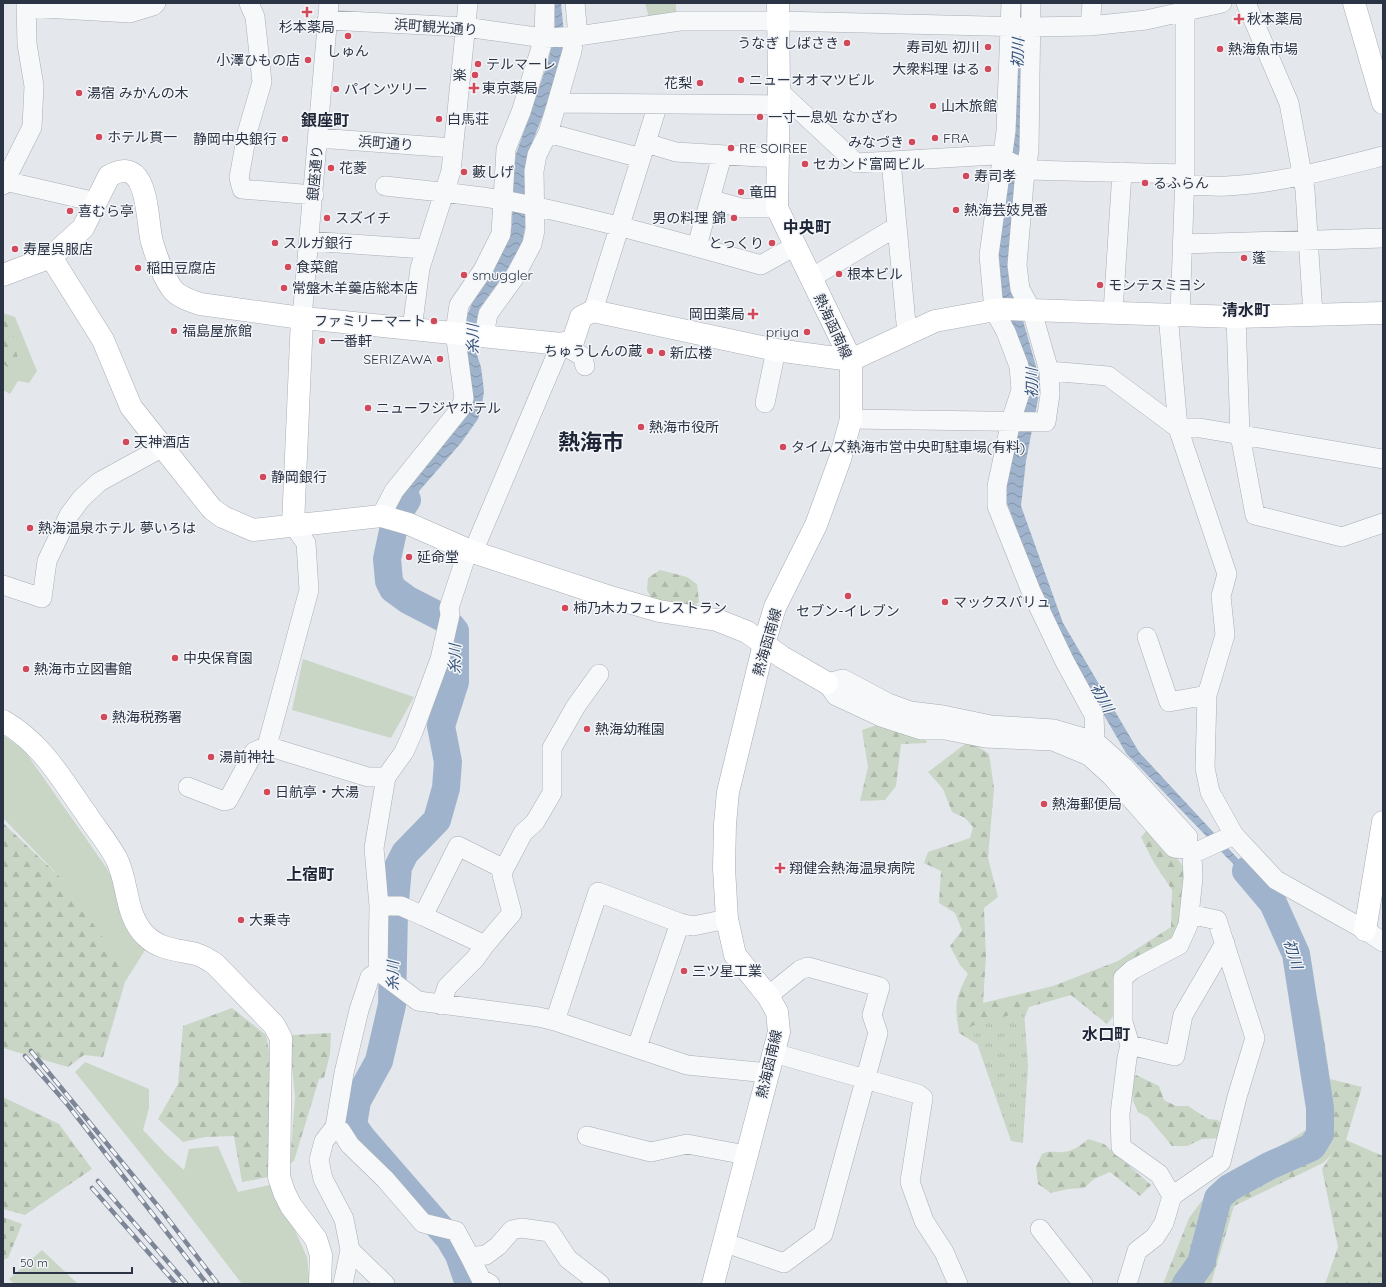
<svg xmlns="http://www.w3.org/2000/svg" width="1386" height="1287" font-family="Quicksand,'Noto Sans JP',sans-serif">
  <defs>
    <pattern id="forest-firs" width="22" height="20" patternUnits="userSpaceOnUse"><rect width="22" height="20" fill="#c9d6c5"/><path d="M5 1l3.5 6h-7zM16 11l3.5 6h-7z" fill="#adb8ab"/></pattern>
    <pattern id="cemetery-stones" width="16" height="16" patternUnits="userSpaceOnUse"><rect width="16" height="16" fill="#c9d6c5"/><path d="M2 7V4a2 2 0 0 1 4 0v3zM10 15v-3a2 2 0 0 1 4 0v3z" fill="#adb8ab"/></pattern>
    <pattern id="park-tufts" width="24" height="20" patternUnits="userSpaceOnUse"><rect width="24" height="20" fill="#c9d6c5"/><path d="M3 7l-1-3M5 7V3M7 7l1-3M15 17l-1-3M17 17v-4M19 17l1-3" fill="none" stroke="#adb8ab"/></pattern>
    <pattern id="water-waves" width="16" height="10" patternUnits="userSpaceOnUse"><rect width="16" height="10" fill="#9fb4cc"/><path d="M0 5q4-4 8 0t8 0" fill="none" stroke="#8293a7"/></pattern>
  </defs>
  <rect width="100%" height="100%" fill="#e4e7ec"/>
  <!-- green -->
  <path fill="#c9d6c5" d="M 645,3 L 676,3 L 676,13 L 649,18 Z
    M 3,313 L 15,317 L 37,371 L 29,383 L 18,381 L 10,394 L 3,390 Z
    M 303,659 L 414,697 L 391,738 L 292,710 Z
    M 3,735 L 24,750 L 106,867 L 147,947 L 125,982 L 59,876 L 3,818 Z
    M 85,1062 L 149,1089 L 149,1108 L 143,1130 L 165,1153 L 184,1170 L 189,1149 L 218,1146 L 238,1192 L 274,1184 L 307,1257 L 310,1284 L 242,1284 L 170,1190 L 75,1072 Z
    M 42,1250 L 78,1284 L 14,1284 L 9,1279 Z"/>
  <!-- forest -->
  <path fill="url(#forest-firs)" d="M 3,317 L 10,317 L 18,360 L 14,372 L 3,364 Z
    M 660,570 L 687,577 L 697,584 L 699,602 L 689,610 L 654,604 L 647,590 L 648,578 Z
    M 877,725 L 925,736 L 927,743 L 901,744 L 896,786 L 885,800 L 860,801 L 868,767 L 862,730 Z
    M 969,741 L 989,754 L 994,788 L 988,858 L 998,897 L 984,908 L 986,956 L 983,1003 L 1053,986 L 1118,961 L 1171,927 L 1172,890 L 1153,861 L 1141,837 L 1149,828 L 1167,842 L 1190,878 L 1176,944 L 1124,977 L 1117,1011 L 1107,1024 L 1071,995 L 1029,1007 L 1023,1021 L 977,1044 L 959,1033 C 955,1005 954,1000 968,974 L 960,965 L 950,946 L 962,930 L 955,913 L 939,903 L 941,871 L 924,863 L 928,852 L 970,838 L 973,827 L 965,818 L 952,812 L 943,789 L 928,772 Z
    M 3,823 L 59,876 L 112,950 L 125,982 L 103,1057 L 84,1055 L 68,1067 L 3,1048 Z
    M 1277,901 L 1305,951 L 1320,1011 L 1330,1079 L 1362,1087 L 1346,1140 L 1383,1156 L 1383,1284 L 1325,1284 L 1338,1247 L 1322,1169 L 1332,1154 L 1323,1163 L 1234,1206 L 1211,1284 L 1163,1284 L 1189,1218 L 1216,1182 L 1250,1165 L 1309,1128 L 1307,1084 L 1295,1018 L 1295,992 L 1288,959 L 1259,902 Z
    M 232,1008 L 266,1035 L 275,1084 L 269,1177 L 242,1182 L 234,1136 L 205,1137 L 183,1142 L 158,1119 L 178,1084 L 183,1026 Z
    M 331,1033 L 330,1054 L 324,1078 L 319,1079 L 294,1161 L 290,1163 L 295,1097 L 291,1058 L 291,1035 Z
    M 1136,1075 L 1159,1086 L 1164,1100 L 1176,1106 L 1188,1106 L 1208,1119 L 1218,1120 L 1225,1128 L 1220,1138 L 1202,1139 L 1187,1146 L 1172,1146 L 1148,1117 L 1138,1112 L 1133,1101 L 1131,1084 Z
    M 3,1097 L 59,1124 L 92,1169 L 25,1215 L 3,1209 Z
    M 1088,1139 L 1104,1144 L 1151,1185 L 1140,1196 L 1110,1172 L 1094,1179 L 1084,1188 L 1068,1189 L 1051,1193 L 1038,1184 L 1036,1167 L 1042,1154 C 1050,1150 1055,1153 1063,1152 C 1074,1151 1081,1145 1088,1139 Z"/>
  <!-- cemetery -->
  <path fill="url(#cemetery-stones)" d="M 3,1217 L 22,1224 L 8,1258 L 3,1260 Z"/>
  <!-- park -->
  <path fill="url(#park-tufts)" d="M 1024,1011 L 1028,1065 L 1023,1143 L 1011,1141 L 971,1026 Z"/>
  <!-- water -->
  <path fill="url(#water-waves)" d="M 555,3 L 561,3 L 565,44 L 548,102 L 529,151 L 526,222 L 522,244 L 505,273 L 480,308 L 477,318 L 476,352 L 481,367 L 484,391 L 482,405 L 478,419 L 461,443 L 420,490 L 406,515 L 401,533 L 387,535 L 393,509 L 408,487 L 448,439 L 464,350 L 466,318 L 473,301 L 493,271 L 509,239 L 512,225 L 513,173 L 516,154 L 548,62 L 555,27 Z
    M 1013,3 L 1027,3 L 1013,285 L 1041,384 L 1026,461 L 1021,506 L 1063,623 L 1139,752 L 1277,901 L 1267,899 L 1126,753 L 1084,681 L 1040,591 L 1003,493 L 1025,370 L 997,284 Z"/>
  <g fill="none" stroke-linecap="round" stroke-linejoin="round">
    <!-- river -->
    <path stroke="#9fb4cc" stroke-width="28" d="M 407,500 L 401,509 L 393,531 L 387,559 L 389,581 L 393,589 L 408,600 L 445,619 L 455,631 L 455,682 L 441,726 L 448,762 L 446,788 L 437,820 L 405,853 L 398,867 L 394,913 L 392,1005 L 379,1061 L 357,1101 L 353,1125 L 362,1138 L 449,1238 L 459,1255 L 469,1284
      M 1186,1284 L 1201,1263 L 1218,1198 L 1229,1188 L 1269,1166 L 1312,1147 L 1320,1134 L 1320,1108 L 1296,954 L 1273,903 L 1246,871"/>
    <!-- street casing -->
    <g stroke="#a9aeb7" stroke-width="20">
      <path id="street" d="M 249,3 L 255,17 L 262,82 L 247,133 L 239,178 L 242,189 L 314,195
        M 575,3 L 578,36
        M 1011,3 L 1006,131 L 989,255 L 994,310 L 1006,332 L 1019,366 L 1021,390 L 1011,421 L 997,486 L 997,506 L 1031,591 L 1065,662 L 1094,715 L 1095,741 L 1091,751
        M 1031,3 L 1029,151 L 1024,182 L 1017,265 L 1020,289 L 1032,311 L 1049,371 L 1108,376 L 1178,428 L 1200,428 L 1383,459
        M 1246,3 L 1289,103 L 1305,190 L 1313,315
        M 26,7 L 130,13 L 153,6 L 156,3
        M 327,20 L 465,27 L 544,38 L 578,36 L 680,21 L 779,21 L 1030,27 L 1090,26 L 1146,20 L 1222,3
        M 1090,26 L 1092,3
        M 779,91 L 856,163 L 995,155 L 1027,170 L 1185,174
        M 557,103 L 779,105
        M 548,133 L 641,158
        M 318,138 L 453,148
        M 646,143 L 676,152 L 778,158
        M 891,161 L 907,334
        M 5,181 L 96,202
        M 3,185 L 32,127 L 34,86 L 27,44 L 26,3
        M 1185,185 C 1199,185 1213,187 1227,186 C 1280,183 1332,169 1383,156
        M 385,186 C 428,191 472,194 514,202 C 597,219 679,242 761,265 L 795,246
        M 712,200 L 741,208 L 777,208
        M 309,241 L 424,249
        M 1183,244 L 1383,238
        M 697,246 L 722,156
        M 811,278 L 896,227
        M 593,311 L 658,104
        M 1113,312 L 1122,172
        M 1168,314 L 1178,428 L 1227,574 L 1221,596 L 1225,635 L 1207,695 L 1205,768 L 1210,792 L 1234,835 L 1276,880 L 1365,930 L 1383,942
        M 1180,314 L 1185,174 L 1185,10
        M 1236,317 L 1240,435 L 1255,515 L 1342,537 L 1383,523
        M 302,318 L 329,3
        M 412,329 L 420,268 L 451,171 L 468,3
        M 484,335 L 488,314 L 514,278 L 532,244 L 535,230 L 534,171 L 537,155 L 548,133 L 557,103 L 572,51 L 574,36
        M 765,403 L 776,350
        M 851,419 L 1046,422 L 1050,394 L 1049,371
        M 381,516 L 394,491 L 460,409 L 464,398 L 455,332 L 459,305 L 483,270 L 501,234 L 506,149 L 521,112 L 544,38 L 545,3
        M 473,552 L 561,344 L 582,356 L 585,366
        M 3,585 L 42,598 L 47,561 L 69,515 L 81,499 L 99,482 L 163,447
        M 1147,637 L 1169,702 L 1207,695
        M 267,746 L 309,590 L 306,543 L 293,525
        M 188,787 L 224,801 L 228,800 L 254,752 L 267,746 L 368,777 L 386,777
        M 1186,849 L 1188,837 L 1124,767 L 1095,741 L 1054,729 L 991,725 L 943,715 L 910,711 L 888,703 L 843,679 L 827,683 L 836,696 L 881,717 L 921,730 L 945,730 L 985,738 L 1053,741 L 1089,756 L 1111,776 L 1174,848 L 1186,849 L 1192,854 L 1234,835
        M 504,869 L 523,833 L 535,822 L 552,793 L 552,748 L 576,706 L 599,674
        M 379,906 L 401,906 L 423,916
        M 378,971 L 379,906 L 374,848 L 386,777 L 404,752 L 413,732 L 440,659 L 450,615 L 449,608 L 468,550
        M 378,971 L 418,1001 L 539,1017 L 555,1021 L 687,1065 L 768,1073
        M 441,1005 L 447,987 L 475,959 L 485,945 L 423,916 L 458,846 L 504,869 L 502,875 L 512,913 L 485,945
        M 555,1021 L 598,892 L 680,923 L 693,926 L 727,919
        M 1130,1045 L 1175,1056 L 1183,1015 L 1225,943
        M 637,1047 L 680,923
        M 774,1053 L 918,1094 L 923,1098 L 910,1182 L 924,1221 L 944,1252 L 958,1284
        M 335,1127 L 341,1131 L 350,1145 L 385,1179 L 423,1223 L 456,1231 L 470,1257 L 486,1255 L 498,1246 L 512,1230 L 521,1228 L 550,1232 L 568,1259 L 600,1284
        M 587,1136 L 651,1152 L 687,1144 L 746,1155
        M 1172,1196 L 1221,1162 L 1237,1097 L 1255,1038 L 1217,920 L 1189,914
        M 1040,1229 L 1083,1284
        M 723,1242 L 784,1263 L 823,1234 L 878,1033 L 872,1015 L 880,987 L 808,967 L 800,970 L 768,996
        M 350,1250 L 385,1284
        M 470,1257 L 481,1279 L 490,1284
        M 343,1284 L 350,1250 L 344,1219 L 323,1179 L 319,1160 L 324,1141 L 335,1127 L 344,1073 L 359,1010 L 370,977 L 378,971
        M 1127,1284 L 1137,1251 L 1155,1237 L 1164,1223 L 1172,1196 L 1159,1174 L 1121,1147 L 1120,1114 L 1127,1058 L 1130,1045 L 1123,1022 L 1123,978 L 1132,970 L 1179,945 L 1188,925 L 1193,878 L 1192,854"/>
    </g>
    <!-- secondary casing -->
    <g stroke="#a9aeb7" stroke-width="23">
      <path id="secondary" d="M 1354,3 L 1383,103
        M 51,257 L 103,340 L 131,407 L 212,509 L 223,517 L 253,530 L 381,516 L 409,524 L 473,552 L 607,596 L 659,611 L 717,620 L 747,632 L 782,657 L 827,683
        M 3,275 L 51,257 L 83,228 L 109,176 C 150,152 146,221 152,242 C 157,258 163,277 173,290 C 179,297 191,301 200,304 L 294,317 L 561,344 L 573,341 L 581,317 L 593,311 L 776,350 L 851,360 L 935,321 L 1001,309 L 1236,317 L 1383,313
        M 293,525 L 302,318
        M 3,721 C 42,743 62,780 87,815 C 96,829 108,843 116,858 C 129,882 124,915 146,936 C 160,950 179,950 196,954 C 203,956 209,960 215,964 L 274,1025 L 281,1038 L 279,1177 L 284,1192 L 291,1206 L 316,1239 L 321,1255 L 320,1284
        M 1365,930 L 1383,822"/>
    </g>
    <!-- primary casing -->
    <g stroke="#a3abb8" stroke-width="23">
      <path id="primary" d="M 713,1284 L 779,1032 L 777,1012 L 768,996 L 735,955 L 727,919 L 724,868 L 725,824 L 728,792 L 764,644 L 775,607 L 816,525 L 840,459 L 851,419 L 851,360 L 777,208 L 779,91 L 778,3"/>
    </g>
    <!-- street -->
    <use href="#street" stroke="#f7f8fa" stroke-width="19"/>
    <!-- secondary -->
    <use href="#secondary" stroke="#fff" stroke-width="22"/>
    <!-- primary -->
    <use href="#primary" stroke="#fff" stroke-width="22"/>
    <!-- rail casing -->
    <g stroke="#7d8696" stroke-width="4.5">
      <path id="rail" d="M 31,1051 L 162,1211 L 218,1284
        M 25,1056 L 67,1104 L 207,1284
        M 98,1181 L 187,1284
        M 92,1188 L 176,1284"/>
    </g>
    <!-- rail -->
    <use href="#rail" stroke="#f4f6f9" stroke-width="3" stroke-dasharray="9" stroke-linecap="butt"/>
  </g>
  <!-- markers -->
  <g fill="#d1495b" stroke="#f4f6f9" stroke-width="1.5">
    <path d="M305 6h4v4h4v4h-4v4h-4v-4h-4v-4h4z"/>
    <path d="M1237 13h4v4h4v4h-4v4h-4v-4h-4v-4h4z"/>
    <circle cx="348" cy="36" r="4"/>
    <circle cx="847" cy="43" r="4"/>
    <circle cx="988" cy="47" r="4"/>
    <circle cx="1220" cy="49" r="4"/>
    <circle cx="308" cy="60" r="4"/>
    <circle cx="478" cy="64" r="4"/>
    <circle cx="988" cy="69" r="4"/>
    <circle cx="475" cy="75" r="4"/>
    <circle cx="741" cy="80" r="4"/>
    <circle cx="700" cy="83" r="4"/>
    <path d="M472 82h4v4h4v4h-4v4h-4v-4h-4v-4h4z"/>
    <circle cx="336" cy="89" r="4"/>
    <circle cx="79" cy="93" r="4"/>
    <circle cx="933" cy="106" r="4"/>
    <circle cx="760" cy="117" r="4"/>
    <circle cx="439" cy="119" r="4"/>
    <circle cx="99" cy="137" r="4"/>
    <circle cx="935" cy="138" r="4"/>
    <circle cx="285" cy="139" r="4"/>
    <circle cx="912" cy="142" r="4"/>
    <circle cx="731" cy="148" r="4"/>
    <circle cx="805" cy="164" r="4"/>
    <circle cx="331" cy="168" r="4"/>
    <circle cx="464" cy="172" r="4"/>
    <circle cx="966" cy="176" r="4"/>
    <circle cx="1145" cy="183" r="4"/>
    <circle cx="741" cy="192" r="4"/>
    <circle cx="956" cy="210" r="4"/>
    <circle cx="70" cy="211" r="4"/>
    <circle cx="327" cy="218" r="4"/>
    <circle cx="734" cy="218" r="4"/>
    <circle cx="275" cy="243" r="4"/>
    <circle cx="772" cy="243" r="4"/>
    <circle cx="15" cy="249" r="4"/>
    <circle cx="1244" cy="258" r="4"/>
    <circle cx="288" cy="267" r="4"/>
    <circle cx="138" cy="268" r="4"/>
    <circle cx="839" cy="274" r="4"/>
    <circle cx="464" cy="275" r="4"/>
    <circle cx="1100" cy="285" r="4"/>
    <circle cx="284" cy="288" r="4"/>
    <path d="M751 308h4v4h4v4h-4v4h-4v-4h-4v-4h4z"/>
    <circle cx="434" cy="321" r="4"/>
    <circle cx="174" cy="331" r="4"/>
    <circle cx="807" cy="332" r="4"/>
    <circle cx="322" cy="341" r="4"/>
    <circle cx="650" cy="351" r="4"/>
    <circle cx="662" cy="353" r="4"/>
    <circle cx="440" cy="359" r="4"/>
    <circle cx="368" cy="408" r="4"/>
    <circle cx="641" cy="427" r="4"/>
    <circle cx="126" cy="442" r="4"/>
    <circle cx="783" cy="447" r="4"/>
    <circle cx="263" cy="477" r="4"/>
    <circle cx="30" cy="528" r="4"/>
    <circle cx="409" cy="557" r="4"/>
    <circle cx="848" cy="596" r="4"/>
    <circle cx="945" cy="602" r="4"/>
    <circle cx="565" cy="608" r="4"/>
    <circle cx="175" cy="658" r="4"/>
    <circle cx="26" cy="669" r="4"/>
    <circle cx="104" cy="717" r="4"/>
    <circle cx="587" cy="729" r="4"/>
    <circle cx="211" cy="757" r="4"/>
    <circle cx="267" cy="792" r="4"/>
    <circle cx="1044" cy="804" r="4"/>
    <path d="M778 862h4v4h4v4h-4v4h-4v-4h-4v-4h4z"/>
    <circle cx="241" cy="920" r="4"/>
    <circle cx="684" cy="971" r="4"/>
  </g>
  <g text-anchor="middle" stroke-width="3" stroke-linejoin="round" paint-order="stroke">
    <!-- poi labels -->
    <g font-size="14" fill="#2b3445" stroke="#f4f6f9" text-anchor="start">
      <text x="1247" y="24">秋本薬局</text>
      <text x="307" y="32" text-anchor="middle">杉本薬局</text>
      <text x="839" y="48" text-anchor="end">うなぎ しばさき</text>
      <text x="980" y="52" text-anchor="end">寿司処 初川</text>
      <text x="1228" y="54">熱海魚市場</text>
      <text x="348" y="56" text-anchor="middle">しゅん</text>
      <text x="300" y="65" text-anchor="end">小澤ひもの店</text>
      <text x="486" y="69">テルマーレ</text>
      <text x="980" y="74" text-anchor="end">大衆料理 はる</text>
      <text x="467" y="80" text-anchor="end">楽</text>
      <text x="749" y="85">ニューオオマツビル</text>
      <text x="692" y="88" text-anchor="end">花梨</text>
      <text x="482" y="93">東京薬局</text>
      <text x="344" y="94">パインツリー</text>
      <text x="87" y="98">湯宿 みかんの木</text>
      <text x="941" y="111">山木旅館</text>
      <text x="768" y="122">一寸一息処 なかざわ</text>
      <text x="447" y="124">白馬荘</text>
      <text x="107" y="142">ホテル貫一</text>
      <text x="943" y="143">FRA</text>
      <text x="277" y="144" text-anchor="end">静岡中央銀行</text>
      <text x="904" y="147" text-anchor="end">みなづき</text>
      <text x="739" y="153">RE SOIREE</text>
      <text x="813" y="169">セカンド富岡ビル</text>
      <text x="339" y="173">花菱</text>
      <text x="472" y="177">藪しげ</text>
      <text x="974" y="181">寿司孝</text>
      <text x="1153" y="188">るふらん</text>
      <text x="749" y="197">竜田</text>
      <text x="964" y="215">熱海芸妓見番</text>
      <text x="78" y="216">喜むら亭</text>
      <text x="335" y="223">スズイチ</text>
      <text x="726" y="223" text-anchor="end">男の料理 錦</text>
      <text x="283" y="248">スルガ銀行</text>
      <text x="764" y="248" text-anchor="end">とっくり</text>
      <text x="23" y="254">寿屋呉服店</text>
      <text x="1252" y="263">蓬</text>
      <text x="296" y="272">食菜館</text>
      <text x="146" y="273">稲田豆腐店</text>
      <text x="847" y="279">根本ビル</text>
      <text x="472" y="280">smuggler</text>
      <text x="1108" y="290">モンテスミヨシ</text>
      <text x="292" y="293">常盤木羊羹店総本店</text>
      <text x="745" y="319" text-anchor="end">岡田薬局</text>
      <text x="426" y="326" text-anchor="end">ファミリーマート</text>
      <text x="182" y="336">福島屋旅館</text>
      <text x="799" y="337" text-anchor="end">priya</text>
      <text x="330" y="346">一番軒</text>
      <text x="642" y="356" text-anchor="end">ちゅうしんの蔵</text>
      <text x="670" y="358">新広楼</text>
      <text x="432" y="364" text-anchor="end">SERIZAWA</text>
      <text x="376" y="413">ニューフジヤホテル</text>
      <text x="649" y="432">熱海市役所</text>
      <text x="134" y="447">天神酒店</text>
      <text x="791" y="452">タイムズ熱海市営中央町駐車場(有料)</text>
      <text x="271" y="482">静岡銀行</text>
      <text x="38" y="533">熱海温泉ホテル 夢いろは</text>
      <text x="417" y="562">延命堂</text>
      <text x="953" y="607">マックスバリュ</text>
      <text x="573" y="613">柿乃木カフェレストラン</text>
      <text x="848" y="616" text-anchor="middle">セブン-イレブン</text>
      <text x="183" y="663">中央保育園</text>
      <text x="34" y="674">熱海市立図書館</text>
      <text x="112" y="722">熱海税務署</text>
      <text x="595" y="734">熱海幼稚園</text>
      <text x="219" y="762">湯前神社</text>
      <text x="275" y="797">日航亭・大湯</text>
      <text x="1052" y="809">熱海郵便局</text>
      <text x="789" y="873">翔健会熱海温泉病院</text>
      <text x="249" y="925">大乗寺</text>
      <text x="692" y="976">三ツ星工業</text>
    </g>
    <!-- street labels -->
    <g font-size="14" fill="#2b3445" stroke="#f4f6f9">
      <text transform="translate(436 27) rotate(4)" y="5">浜町観光通り</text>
      <text transform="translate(386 143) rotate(4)" y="5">浜町通り</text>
      <text transform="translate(315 173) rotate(-85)" y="5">銀座通り</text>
      <text transform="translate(833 326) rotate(65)" y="5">熱海函南線</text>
      <text transform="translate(767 642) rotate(-74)" y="5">熱海函南線</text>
      <text transform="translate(769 1064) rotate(-77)" y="5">熱海函南線</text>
    </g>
    <!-- water labels -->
    <g font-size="15" font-style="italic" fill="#34527a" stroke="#f4f6f9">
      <text transform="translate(1018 53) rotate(-88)" y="5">初川</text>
      <text transform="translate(473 339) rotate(-90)" y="5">糸川</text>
      <text transform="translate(1032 383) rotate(-90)" y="5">初川</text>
      <text transform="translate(455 659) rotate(-89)" y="5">糸川</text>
      <text transform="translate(1102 698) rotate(61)" y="5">初川</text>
      <text transform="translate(1293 954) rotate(73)" y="5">初川</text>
      <text transform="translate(393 976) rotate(-89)" y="5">糸川</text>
    </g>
    <!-- quarter labels -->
    <g font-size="16" font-weight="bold" fill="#1d2536" stroke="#f4f6f9">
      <text x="325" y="126">銀座町</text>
      <text x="807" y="233">中央町</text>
      <text x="1246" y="316">清水町</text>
      <text x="310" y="880">上宿町</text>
      <text x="1106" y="1040">水口町</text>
    </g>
    <!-- town labels -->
    <g font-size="22" font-weight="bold" fill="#1d2536" stroke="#f4f6f9">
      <text x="591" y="450">熱海市</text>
    </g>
  </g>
  <!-- border -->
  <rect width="1386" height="1287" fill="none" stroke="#2b3445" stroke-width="8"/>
  <!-- scale -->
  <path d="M14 1267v6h118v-6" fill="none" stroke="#2b3445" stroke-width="2"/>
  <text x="20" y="1267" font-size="12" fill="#2b3445" stroke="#f4f6f9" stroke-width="3" paint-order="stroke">50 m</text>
</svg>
